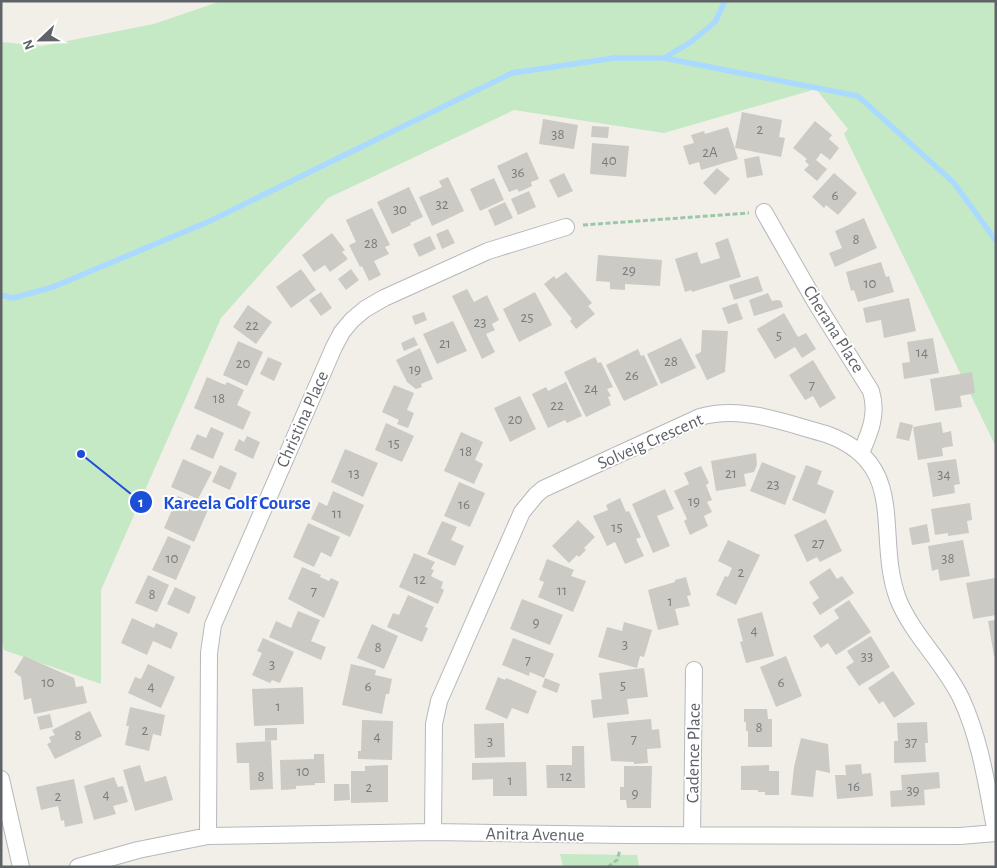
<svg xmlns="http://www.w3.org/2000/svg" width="997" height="868" font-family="'Alegreya Sans',sans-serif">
  <rect width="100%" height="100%" fill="#f1efe8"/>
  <!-- green -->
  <path fill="#c5e8c5" d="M 221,1 L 996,1 L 996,447 L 844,134 L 848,129 L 816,89 L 664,133 L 514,110 L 328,198 L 221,318 L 101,590 L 101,684 L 4,650 L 1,637 L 1,42 L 42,46 L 154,24 Z
    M 560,854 L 637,855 L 639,867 L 563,867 Z"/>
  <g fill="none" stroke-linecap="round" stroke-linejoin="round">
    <!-- stream -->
    <path stroke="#aadaff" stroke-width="5.5" d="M 664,58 L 691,42 L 715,22 L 725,1
      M 1,295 L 13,298 L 53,287 L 210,221 L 512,73 L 614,58 L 664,58 L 858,96 L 954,183 L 996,241"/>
  </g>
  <!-- building -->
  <path fill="#cccac5" d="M 742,112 L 782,120 L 779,137 L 785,138 L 781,157 L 735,148 Z
    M 543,119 L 578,125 L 574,149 L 539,144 Z
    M 815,121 L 832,135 L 829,139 L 839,148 L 830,160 L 821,153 L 816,160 L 827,169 L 817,181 L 804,170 L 809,165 L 805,161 L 807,159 L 793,148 Z
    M 592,126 L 609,127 L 608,138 L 591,137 Z
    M 728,127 L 738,159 L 701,170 L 699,162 L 689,165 L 683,146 L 694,143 L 691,135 L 704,131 L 705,134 Z
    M 592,143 L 629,146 L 626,177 L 590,174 Z
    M 527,152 L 539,179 L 531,182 L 532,186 L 519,192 L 517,189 L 509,192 L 497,166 Z
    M 759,156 L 763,175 L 747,178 L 744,159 Z
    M 717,168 L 730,179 L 715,195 L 703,183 Z
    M 564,173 L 573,191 L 558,198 L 549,180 Z
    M 834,173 L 857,193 L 838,215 L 826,205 L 824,208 L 812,197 Z
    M 448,177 L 464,211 L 432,226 L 419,197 L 442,187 L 439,181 Z
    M 494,178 L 504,200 L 480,211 L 470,189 Z
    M 409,187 L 423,217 L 410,223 L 411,225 L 392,234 L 377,202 Z
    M 529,191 L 536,207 L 518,215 L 511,199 Z
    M 505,202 L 513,218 L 495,226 L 488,210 Z
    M 372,208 L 390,245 L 385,247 L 389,254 L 374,261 L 381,275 L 369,281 L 362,266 L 360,267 L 349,245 L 356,242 L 346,220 Z
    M 864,218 L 877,248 L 835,267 L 829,253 L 842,248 L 835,231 Z
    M 448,229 L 455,243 L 442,249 L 436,234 Z
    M 332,233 L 345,250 L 342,252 L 348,259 L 330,272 L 325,265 L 314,272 L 302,255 Z
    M 430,236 L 436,249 L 419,257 L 413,244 Z
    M 728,238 L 741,277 L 692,292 L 691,290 L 685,292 L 675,259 L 697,252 L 701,264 L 720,258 L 715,243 Z
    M 598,255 L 662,260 L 660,286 L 625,284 L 625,290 L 610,289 L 610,282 L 596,281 Z
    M 881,262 L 886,277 L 889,276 L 894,292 L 858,302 L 854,290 L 851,291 L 846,272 Z
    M 301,269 L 316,290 L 291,308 L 276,287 Z
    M 351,269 L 359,280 L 346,290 L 338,279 Z
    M 566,272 L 592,303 L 588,306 L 595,314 L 576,329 L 570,321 L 572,319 L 544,284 L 554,276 L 556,279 Z
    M 758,276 L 763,291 L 734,300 L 729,285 Z
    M 467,289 L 474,302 L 487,295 L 499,320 L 492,324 L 495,330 L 486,334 L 495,352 L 482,359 L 452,296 Z
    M 321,292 L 332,308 L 321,316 L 309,300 Z
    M 535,292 L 552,325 L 519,342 L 503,309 Z
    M 768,293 L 772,301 L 777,300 L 781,301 L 783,307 L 754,316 L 749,300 Z
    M 909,298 L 916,331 L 884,338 L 881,320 L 866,323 L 863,308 Z
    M 737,303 L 743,319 L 728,324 L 722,308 Z
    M 248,305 L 272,322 L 256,344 L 233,327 Z
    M 424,312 L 427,320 L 415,325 L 412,316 Z
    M 784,313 L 798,337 L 806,333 L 816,349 L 802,358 L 795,347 L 775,359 L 757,329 Z
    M 453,321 L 467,351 L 437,364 L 423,334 Z
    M 702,330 L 728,331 L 725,372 L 707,380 L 695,355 L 701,352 Z
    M 414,337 L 418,345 L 404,351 L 401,343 Z
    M 681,338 L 696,368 L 661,384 L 647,354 Z
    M 933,338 L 939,373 L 904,379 L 902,363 L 910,362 L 907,342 Z
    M 238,341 L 263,352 L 247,386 L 223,375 Z
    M 420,348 L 433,379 L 421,384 L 422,387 L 416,389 L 407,382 L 396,360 Z
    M 638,349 L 641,356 L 644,355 L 658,385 L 624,401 L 606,365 Z
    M 268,357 L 282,363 L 274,381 L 260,374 Z
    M 595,357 L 598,363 L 601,362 L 613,387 L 607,389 L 611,396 L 608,397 L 611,405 L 586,417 L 564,372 Z
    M 813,360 L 836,398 L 820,408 L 813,396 L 805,400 L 789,375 Z
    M 972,372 L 975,393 L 960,396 L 962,407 L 935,411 L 930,379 Z
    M 207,377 L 225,385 L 227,382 L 244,390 L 237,405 L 251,412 L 243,430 L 194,408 Z
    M 566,382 L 582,416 L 567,423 L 565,420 L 548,428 L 532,394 L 546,387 L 548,391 Z
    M 394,385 L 414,393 L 407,410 L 414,413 L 408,428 L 397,424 L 399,420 L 382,412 Z
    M 520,396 L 536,429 L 510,442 L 494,408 Z
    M 900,422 L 913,425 L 909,441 L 896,438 Z
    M 941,422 L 943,433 L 951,431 L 953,446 L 942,448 L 943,456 L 918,460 L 913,427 Z
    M 386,423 L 414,436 L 402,462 L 375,450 Z
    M 211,427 L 224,433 L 213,459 L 190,449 L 197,434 L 206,438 Z
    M 461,432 L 483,442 L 475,460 L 483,464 L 474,484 L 444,471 Z
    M 247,436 L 260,442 L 253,459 L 234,450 L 239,439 L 244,442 Z
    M 345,449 L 378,463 L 363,497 L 331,482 Z
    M 756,453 L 757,465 L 754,472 L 744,474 L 746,486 L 716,491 L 711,461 Z
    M 183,459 L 212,472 L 198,499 L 171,487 Z
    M 956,459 L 960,484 L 954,485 L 955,493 L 933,497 L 927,463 Z
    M 762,462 L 796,476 L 785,505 L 750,491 Z
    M 220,465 L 237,473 L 230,490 L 212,482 Z
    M 806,465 L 822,471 L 817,484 L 834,491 L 825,514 L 792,500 Z
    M 701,466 L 709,483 L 706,485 L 712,500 L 707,502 L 712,512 L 704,516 L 708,526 L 690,535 L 684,521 L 687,519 L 674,491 L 689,484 L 684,473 Z
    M 459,482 L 485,493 L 470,527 L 444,516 Z
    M 665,489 L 674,509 L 657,516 L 670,546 L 653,553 L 632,504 Z
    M 333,491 L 364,505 L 350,537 L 311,519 L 319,502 L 327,506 Z
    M 178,496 L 208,510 L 194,542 L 164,528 Z
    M 620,498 L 626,512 L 629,511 L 641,537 L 636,539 L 644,556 L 625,564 L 615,542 L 607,546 L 593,516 L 608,510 L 606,505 Z
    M 970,503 L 972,520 L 967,521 L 969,533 L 948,536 L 948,533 L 935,535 L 931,509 Z
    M 826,519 L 842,551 L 820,562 L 817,557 L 807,562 L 794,535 Z
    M 578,520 L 595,537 L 584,548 L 586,550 L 579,557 L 577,555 L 569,563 L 552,546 Z
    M 442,521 L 457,527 L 451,540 L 464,546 L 455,566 L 427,554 Z
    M 308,523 L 340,537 L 331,557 L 321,552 L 314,567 L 293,557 Z
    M 927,524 L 930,542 L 912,545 L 909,528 Z
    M 168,536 L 191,546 L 176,580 L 152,570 Z
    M 728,540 L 760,555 L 736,605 L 716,595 L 725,576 L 728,577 L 732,568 L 718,561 Z
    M 963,540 L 970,576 L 940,581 L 938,569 L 932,571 L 928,546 Z
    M 414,553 L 435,562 L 431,569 L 434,570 L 431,576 L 443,582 L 441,588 L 444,590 L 438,604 L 399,587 Z
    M 547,559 L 574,570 L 571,576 L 586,581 L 573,612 L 538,597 L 544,582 L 539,580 Z
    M 302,567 L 321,575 L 320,577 L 329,581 L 331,578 L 339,582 L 324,618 L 288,599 Z
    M 830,568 L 837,579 L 842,576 L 854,593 L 820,615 L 812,603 L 819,598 L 809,582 Z
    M 148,575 L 169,585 L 157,612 L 135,603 Z
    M 686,577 L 691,595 L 687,596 L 690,606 L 675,609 L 679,625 L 658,630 L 648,590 L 675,582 L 675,580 Z
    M 995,578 L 996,615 L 973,619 L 966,583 Z
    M 175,587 L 196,597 L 189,614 L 167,604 Z
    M 408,595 L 434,607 L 425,627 L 428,628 L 422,642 L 387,627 L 393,613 L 399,615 Z
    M 522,599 L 563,615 L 550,645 L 510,629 Z
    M 849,600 L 871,632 L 836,655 L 828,643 L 821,648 L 813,636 L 839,618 L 834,610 Z
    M 298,611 L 320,620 L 311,641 L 326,647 L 321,660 L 269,637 L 276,621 L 291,628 Z
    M 762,612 L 774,656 L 746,663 L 740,642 L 743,641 L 737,619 Z
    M 132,618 L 154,628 L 156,623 L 178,633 L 171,649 L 153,641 L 147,655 L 121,643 Z
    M 996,620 L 996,656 L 994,656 L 988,621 Z
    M 624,622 L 652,630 L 644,657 L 640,656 L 637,668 L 598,657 L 607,627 L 622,631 Z
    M 372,624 L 398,636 L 384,669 L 357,658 Z
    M 871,636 L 890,667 L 859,686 L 846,667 L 854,662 L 847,651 Z
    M 263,638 L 294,652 L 280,683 L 272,680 L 270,683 L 252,675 L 262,653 L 257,651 Z
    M 513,638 L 554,654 L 544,678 L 530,672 L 529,676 L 502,665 Z
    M 24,656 L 74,678 L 76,687 L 83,686 L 87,703 L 34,714 L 31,698 L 24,700 L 21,677 L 14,672 Z
    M 786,656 L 802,696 L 776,707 L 760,667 Z
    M 148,664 L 175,677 L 161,708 L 128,693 L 135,677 L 141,679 Z
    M 351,664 L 376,670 L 375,675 L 392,679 L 389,694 L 386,694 L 382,714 L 342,705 Z
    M 644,668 L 648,697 L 627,699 L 629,714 L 593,718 L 591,700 L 602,699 L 599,673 Z
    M 893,671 L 915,704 L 894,718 L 883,701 L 879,704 L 868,688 Z
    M 498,677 L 505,680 L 506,678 L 537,691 L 528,714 L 512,708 L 507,719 L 485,709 Z
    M 545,678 L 560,684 L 557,693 L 542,687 Z
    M 303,687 L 304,724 L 254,726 L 252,689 Z
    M 130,707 L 165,715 L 161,736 L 153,734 L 149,751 L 125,745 L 129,726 L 126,726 Z
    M 744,709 L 767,709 L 768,719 L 772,719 L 772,747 L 748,747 L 748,731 L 746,731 L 746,722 L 744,722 Z
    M 90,711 L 102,736 L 55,759 L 47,744 L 51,742 L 49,737 L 55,735 L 52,730 Z
    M 50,714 L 53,727 L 40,730 L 37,717 Z
    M 651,719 L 652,730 L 659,729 L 661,748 L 647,749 L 648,763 L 634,764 L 634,762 L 611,761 L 607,723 Z
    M 362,720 L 393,721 L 392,760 L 358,759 L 358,751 L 361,751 Z
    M 927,722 L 928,743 L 925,743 L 926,762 L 894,763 L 894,741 L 898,741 L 897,723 Z
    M 504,723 L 505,757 L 475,758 L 474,724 Z
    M 265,728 L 277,728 L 277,740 L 265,741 Z
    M 801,738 L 828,744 L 830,773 L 816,770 L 813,797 L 791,795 L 794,767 Z
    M 271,741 L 273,789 L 250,790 L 249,763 L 237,763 L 236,743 Z
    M 572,746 L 584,746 L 585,788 L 547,788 L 546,765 L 572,765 Z
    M 314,754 L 324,754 L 325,783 L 315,783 L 315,785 L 296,786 L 296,789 L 281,790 L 280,760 L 314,759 Z
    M 526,762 L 527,796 L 493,796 L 493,779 L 472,780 L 472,763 Z
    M 861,764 L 862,774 L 871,773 L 873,796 L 837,799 L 835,775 L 846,775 L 845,765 Z
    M 140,765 L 145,782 L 166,776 L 173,800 L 135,811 L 123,770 Z
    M 388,765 L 388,802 L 351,803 L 351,771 L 365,771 L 365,766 Z
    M 769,765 L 769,771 L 779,771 L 779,795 L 765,795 L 765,792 L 758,792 L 758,790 L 741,790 L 741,766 Z
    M 624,766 L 652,766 L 651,808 L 627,808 L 626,800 L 620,800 L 620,787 L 624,787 Z
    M 939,772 L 940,788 L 924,790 L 925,805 L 891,807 L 890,791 L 902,790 L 901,775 Z
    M 114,777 L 118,787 L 123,786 L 128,802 L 113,806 L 116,814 L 94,820 L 84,786 Z
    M 74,779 L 83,823 L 65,827 L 64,820 L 61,821 L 58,806 L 41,810 L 36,787 Z
    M 334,784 L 349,784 L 350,800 L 334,801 Z"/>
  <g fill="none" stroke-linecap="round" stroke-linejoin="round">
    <!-- street casing -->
    <g stroke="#b5b8bc" stroke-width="18">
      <path id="street" d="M 764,212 L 816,303 L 871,391 C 878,414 870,432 861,453
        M 1,779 L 21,867
        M 433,832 L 434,724 L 439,701 L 522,512 L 536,495 L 543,489 L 700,417 C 743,405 785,423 826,434 C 911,464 874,535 898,599 C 912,634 944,663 961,698 C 981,741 987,787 996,833
        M 692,835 L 694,670
        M 208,836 L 209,653 L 213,625 L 334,347 L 342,332 L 352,320 L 365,309 L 384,298 L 488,251 L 566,227
        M 78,867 L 138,850 L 208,836 L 433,832 L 624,835 L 960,836 L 996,833"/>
    </g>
    <!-- path -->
    <path stroke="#9cc7a9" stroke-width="3" stroke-dasharray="5 2.5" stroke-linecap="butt" d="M 583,225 L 749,213
      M 608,867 L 617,860 L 620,850"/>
    <!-- street -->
    <use href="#street" stroke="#fff" stroke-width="16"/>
  </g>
  <g text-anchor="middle" stroke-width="4" stroke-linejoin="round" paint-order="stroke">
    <!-- number labels -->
    <g font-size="15" fill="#7a7d7f">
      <text x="760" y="134">2</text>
      <text x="558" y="139">38</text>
      <text x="710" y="157">2A</text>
      <text x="609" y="165">40</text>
      <text x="518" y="177">36</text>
      <text x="835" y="200">6</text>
      <text x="442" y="209">32</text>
      <text x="400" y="214">30</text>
      <text x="856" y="244">8</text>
      <text x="371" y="248">28</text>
      <text x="629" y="275">29</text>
      <text x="870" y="288">10</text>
      <text x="527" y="322">25</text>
      <text x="480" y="327">23</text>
      <text x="252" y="330">22</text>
      <text x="779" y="340">5</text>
      <text x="445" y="348">21</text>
      <text x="922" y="357">14</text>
      <text x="671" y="366">28</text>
      <text x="243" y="368">20</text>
      <text x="415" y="374">19</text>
      <text x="632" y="380">26</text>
      <text x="812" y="390">7</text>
      <text x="591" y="393">24</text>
      <text x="219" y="403">18</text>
      <text x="557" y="410">22</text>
      <text x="515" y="424">20</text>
      <text x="394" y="448">15</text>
      <text x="466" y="456">18</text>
      <text x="354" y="478">13</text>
      <text x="731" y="478">21</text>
      <text x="944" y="479">34</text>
      <text x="773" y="489">23</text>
      <text x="694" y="506">19</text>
      <text x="464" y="509">16</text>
      <text x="337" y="518">11</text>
      <text x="617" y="532">15</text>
      <text x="818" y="548">27</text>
      <text x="172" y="563">10</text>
      <text x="948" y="563">38</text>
      <text x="741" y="577">2</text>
      <text x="420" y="584">12</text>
      <text x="562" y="595">11</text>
      <text x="314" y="596">7</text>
      <text x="152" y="599">8</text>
      <text x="670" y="606">1</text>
      <text x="536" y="627">9</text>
      <text x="754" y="635">4</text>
      <text x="625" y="649">3</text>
      <text x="378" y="652">8</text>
      <text x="867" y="661">33</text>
      <text x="528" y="665">7</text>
      <text x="272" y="669">3</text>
      <text x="48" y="687">10</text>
      <text x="781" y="687">6</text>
      <text x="623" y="690">5</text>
      <text x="151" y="691">4</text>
      <text x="368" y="691">6</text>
      <text x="278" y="711">1</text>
      <text x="759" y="732">8</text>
      <text x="145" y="735">2</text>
      <text x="78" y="740">8</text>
      <text x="377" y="741">4</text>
      <text x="634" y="744">7</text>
      <text x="490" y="746">3</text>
      <text x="911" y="747">37</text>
      <text x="303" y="776">10</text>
      <text x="261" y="781">8</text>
      <text x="566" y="781">12</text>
      <text x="510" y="785">1</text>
      <text x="854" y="791">16</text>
      <text x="369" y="792">2</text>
      <text x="913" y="795">39</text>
      <text x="635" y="798">9</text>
      <text x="106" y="799">4</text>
      <text x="58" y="801">2</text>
    </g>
    <!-- street labels -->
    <g font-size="18" fill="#5f6368" stroke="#fff">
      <text transform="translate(834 329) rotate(58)" y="6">Cherana Place</text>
      <text transform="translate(302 419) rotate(-66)" y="6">Christina Place</text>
      <text transform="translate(650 441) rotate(-24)" y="6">Solveig Crescent</text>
      <text transform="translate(693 753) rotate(-89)" y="6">Cadence Place</text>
      <text transform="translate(535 834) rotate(1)" y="6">Anitra Avenue</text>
    </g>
  </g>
  <!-- callouts -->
  <path fill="none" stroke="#1d4ed8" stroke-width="2" d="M81 454L141 502"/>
  <g fill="#1d4ed8" stroke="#fff" stroke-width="2">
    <circle cx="81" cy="454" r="5"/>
    <circle cx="141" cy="502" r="12"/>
  </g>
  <g font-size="15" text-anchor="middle" font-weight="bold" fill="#fff">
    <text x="141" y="507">1</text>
  </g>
  <g font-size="19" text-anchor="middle" font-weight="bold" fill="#1d4ed8" stroke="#fff" stroke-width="4" stroke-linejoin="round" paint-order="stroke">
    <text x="237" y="509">Kareela Golf Course</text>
  </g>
  <!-- border -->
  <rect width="997" height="868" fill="none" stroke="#5f6368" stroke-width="5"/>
  <!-- north arrow -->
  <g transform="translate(40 40) rotate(248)" stroke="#ffffff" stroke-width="4" paint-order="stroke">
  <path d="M0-4L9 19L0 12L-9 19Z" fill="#5f6368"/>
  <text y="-8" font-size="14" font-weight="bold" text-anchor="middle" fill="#5f6368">N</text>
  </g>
</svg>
